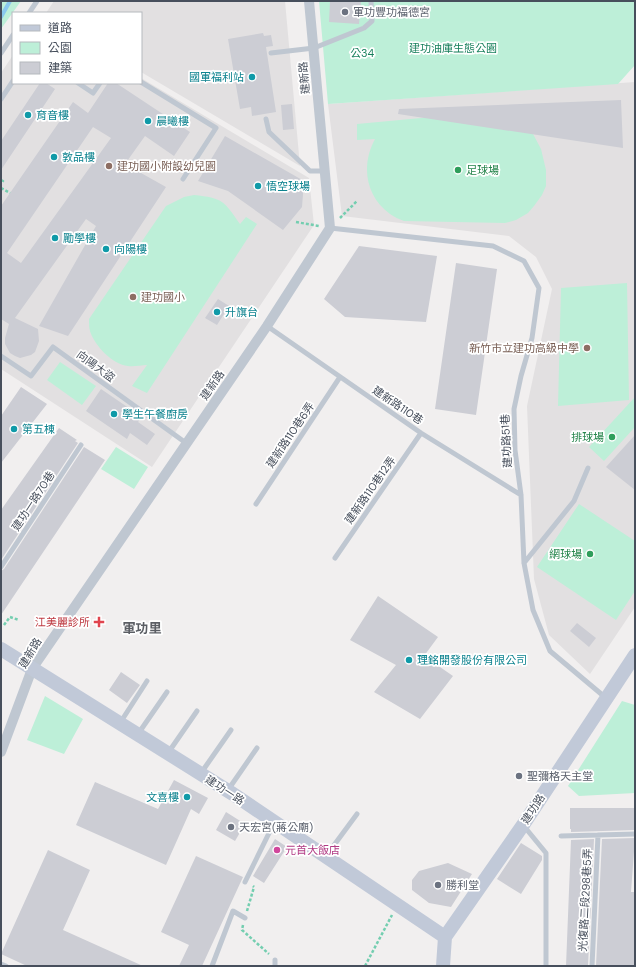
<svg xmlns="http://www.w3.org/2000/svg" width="636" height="967" font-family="'DM Sans','Noto Sans TC',sans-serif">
  <rect width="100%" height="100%" fill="#f1efef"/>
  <!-- education -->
  <path fill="#e2e0e1" d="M 54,1 L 285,1 L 300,166 L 141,72 L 141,13 L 46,13 Z
    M 13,55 L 13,83 L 141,83 L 141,78 L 309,178 L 314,225 L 152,467 L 1,369 L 1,73 Z
    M 635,82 L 635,607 L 590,674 L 549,635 L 534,579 L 527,406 L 552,289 L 536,257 L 509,236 L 342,216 L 328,104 Z"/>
  <!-- green -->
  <path fill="#bdefd8" d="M 1,1 L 21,1 L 1,29 Z
    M 319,1 L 635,1 L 635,65 L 618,84 L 328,104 Z
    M 496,111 L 532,132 L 541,149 L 546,170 L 546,186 L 542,195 L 534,206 L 528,213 L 516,220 L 505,223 L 404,221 C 399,219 394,217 390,214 C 365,196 361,165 375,139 L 357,140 L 357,124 Z
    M 194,195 C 223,198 224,201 240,224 L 246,217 L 257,224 L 147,393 L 132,386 L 147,365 C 141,365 134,367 128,366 C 113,365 94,345 90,331 C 89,328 89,323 89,319 L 166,206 L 184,197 Z
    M 627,283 L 629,400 L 558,406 L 561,288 Z
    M 60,362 L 96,386 L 82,405 L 47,380 Z
    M 635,397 L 635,427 L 604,461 L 589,447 Z
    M 116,447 L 148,467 L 134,489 L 101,469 Z
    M 579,504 L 635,541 L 635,591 L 616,620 L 537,567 Z
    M 45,696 L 83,719 L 64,754 L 27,740 Z
    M 622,701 L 635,705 L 635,793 L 579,796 L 568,786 Z"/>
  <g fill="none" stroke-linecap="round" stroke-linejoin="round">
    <!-- stream -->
    <path stroke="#8ac8ed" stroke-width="4" d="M 1,17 L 10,1"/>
  </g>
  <!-- building -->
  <path fill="#cccdd4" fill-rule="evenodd" d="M 330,1 L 361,1 L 359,24 L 329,22 Z
    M 263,33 L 264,36 L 271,35 L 273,46 L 266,47 L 276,112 L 252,116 L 251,107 L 240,109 L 228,39 Z
    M 40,83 L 46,83 L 55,89 L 1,170 L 1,141 Z
    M 108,83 L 116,83 L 190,132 L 174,156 L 145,136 L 125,164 L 166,187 L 68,336 L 39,326 L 96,226 L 86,219 L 15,318 L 38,329 L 39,341 L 35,352 L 31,355 L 20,358 L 15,356 L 10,353 L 5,344 L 5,338 L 9,324 L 1,319 L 1,206 L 73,102 L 88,113 ZM 93,127 L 111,138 L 21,263 L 7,253 Z
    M 621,100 L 623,148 L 398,114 L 399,109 Z
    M 292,104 L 294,129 L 283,130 L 281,105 Z
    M 225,136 L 304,181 L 302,207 L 283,230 L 228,191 L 198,181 Z
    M 359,246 L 437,256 L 426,322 L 345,317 L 324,299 Z
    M 456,263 L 497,269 L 476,415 L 435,409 Z
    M 218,299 L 229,306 L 217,325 L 205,318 Z
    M 21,387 L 47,404 L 1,463 L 1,416 Z
    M 101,389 L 142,417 L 138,422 L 155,434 L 147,445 L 130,433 L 127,439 L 86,411 Z
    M 59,428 L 77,440 L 75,441 L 78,443 L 1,560 L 1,510 Z
    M 635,435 L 635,490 L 606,467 Z
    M 84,447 L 105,460 L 1,615 L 1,571 L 4,569 Z
    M 378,596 L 438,637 L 424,656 L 453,676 L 420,719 L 374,692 L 396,665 L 350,640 Z
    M 577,623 L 596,638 L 589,647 L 570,631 Z
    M 121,672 L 140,685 L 127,703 L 109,690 Z
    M 174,780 L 208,798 L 199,814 L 191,809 L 166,865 L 76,825 L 95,782 L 158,809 Z
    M 570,808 L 635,808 L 635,830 L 571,832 L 571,829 L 570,829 Z
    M 226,812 L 245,824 L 235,841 L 216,830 Z
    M 635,838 L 631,892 L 635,892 L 635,966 L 596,966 L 602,839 Z
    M 275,839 L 287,847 L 264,883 L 253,876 Z
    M 594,839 L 588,966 L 566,966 L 571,840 Z
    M 521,843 L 542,856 L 542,860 L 521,894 L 497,879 Z
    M 48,850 L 90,870 L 63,930 L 143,966 L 27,966 L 1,954 Z
    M 196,856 L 243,877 L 202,966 L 179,966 L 189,945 L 161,932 Z
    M 448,863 L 472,874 L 451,907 L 429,903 L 412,890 L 412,880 L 419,871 Z"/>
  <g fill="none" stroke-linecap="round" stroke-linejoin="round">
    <!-- path -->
    <path stroke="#74ceb0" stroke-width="2.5" stroke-dasharray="3 2" stroke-linecap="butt" d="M 1,180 L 3,181 L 1,183
      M 1,188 L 10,193
      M 340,218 L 357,201
      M 296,222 L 319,226
      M 4,625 L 10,617 L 19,620
      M 247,911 L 254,887 L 253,886
      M 243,925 L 242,930 L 269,954
      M 365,966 L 392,915"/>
    <!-- lane -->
    <path stroke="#bfc7d1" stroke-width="5" d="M 29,13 L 37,1
      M 1,53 L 13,35
      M 271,53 L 314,48 L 364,28 L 372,21 L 371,1
      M 141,82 L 216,128 L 183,179
      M 78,83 L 93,93 L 100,83
      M 1,99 L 13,81
      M 266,119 L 269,132 L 310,171 L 325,171
      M 330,228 L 493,246 L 524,261 L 539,288 L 532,338 L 521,376 L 514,409 L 515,450 L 521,495 L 524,563 L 533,610 L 550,651 L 606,698
      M 267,326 L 421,433 L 521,495
      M 1,356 L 31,376 L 53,347 L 186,443
      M 256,504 L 340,377
      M 335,558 L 421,433
      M 524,563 L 574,501 L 588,468
      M 1,567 L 81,445
      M 120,723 L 147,681
      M 138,734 L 167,692
      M 168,753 L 197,711
      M 201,773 L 231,730
      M 228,790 L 257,748
      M 523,825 L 546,853 L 546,966
      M 561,836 L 635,834
      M 326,856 L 357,814
      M 245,882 L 274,823
      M 1,964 L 6,966
      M 212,966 L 233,911 L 245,918
      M 275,966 L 275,960
      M 592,966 L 598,835"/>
    <!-- street -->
    <path stroke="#bfc7d1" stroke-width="10" d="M 1,752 L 32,669 L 267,326 L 330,228 L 309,1"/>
    <!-- secondary -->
    <path stroke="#c1c9d8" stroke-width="14" d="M 1,649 L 233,794 L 445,937
      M 443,966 L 445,937 L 523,825 L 635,655"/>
  </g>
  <!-- markers -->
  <g fill="#6b7280" stroke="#fff" stroke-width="1.5">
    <circle cx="345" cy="12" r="4"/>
    <circle cx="519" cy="776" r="4"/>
    <circle cx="231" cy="827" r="4"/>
    <circle cx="438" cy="885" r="4"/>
  </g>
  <g fill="#0f9aa8" stroke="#fff" stroke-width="1.5">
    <circle cx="252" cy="77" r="4"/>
    <circle cx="28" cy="115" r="4"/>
    <circle cx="148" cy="121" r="4"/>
    <circle cx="54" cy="157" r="4"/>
    <circle cx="258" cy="186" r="4"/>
    <circle cx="55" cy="238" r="4"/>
    <circle cx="106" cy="249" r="4"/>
    <circle cx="217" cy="312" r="4"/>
    <circle cx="114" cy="414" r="4"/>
    <circle cx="14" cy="429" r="4"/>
    <circle cx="409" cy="660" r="4"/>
    <circle cx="187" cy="797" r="4"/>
  </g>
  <g fill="#8d6e63" stroke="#fff" stroke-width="1.5">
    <circle cx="109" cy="166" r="4"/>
    <circle cx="133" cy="297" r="4"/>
    <circle cx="587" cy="348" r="4"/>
  </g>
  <g fill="#2e9e5b" stroke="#fff" stroke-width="1.5">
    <circle cx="458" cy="170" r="4"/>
    <circle cx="612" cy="437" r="4"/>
    <circle cx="590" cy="554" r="4"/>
  </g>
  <path fill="#e0444e" stroke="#fff" stroke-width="1.5" d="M97 616h4v4h4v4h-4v4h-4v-4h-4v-4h4z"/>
  <circle fill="#d1479c" stroke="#fff" stroke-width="1.5" cx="277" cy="850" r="4"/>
  <g text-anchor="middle" stroke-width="3.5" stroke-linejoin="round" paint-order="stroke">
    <!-- worship labels -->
    <g font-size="11" fill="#5b616d" stroke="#fff" text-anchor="start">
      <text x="353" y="16">軍功豐功福德宮</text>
      <text x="527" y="780">聖彌格天主堂</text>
      <text x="239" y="831">天宏宮(蔣公廟)</text>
      <text x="446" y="889">勝利堂</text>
    </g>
    <!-- park labels -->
    <g font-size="11" fill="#167f5b" stroke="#fff">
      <text x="453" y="52">建功油庫生態公園</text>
      <text x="362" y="57">公34</text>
    </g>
    <!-- culture labels -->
    <g font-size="11" fill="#0d838f" stroke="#fff" text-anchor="start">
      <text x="244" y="81" text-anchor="end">國軍福利站</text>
      <text x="36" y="119">育音樓</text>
      <text x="156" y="125">晨曦樓</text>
      <text x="62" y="161">敦品樓</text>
      <text x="266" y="190">悟空球場</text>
      <text x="63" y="242">勵學樓</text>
      <text x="114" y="253">向陽樓</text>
      <text x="225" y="316">升旗台</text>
      <text x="122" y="418">學生午餐廚房</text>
      <text x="22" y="433">第五棟</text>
      <text x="417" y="664">理銘開發股份有限公司</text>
      <text x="179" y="801" text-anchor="end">文喜樓</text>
    </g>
    <!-- street labels -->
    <g font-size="11" fill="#474f5c" stroke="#fff">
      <text transform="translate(304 78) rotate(-95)" y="4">建新路</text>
      <text transform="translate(96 366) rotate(36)" y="4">向陽大盜</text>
      <text transform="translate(212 385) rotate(-56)" y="4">建新路</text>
      <text transform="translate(398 405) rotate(34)" y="4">建新路110巷</text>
      <text transform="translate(290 435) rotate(-56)" y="4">建新路110巷6弄</text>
      <text transform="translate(506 441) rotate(-93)" y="4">建功路51巷</text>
      <text transform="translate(370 490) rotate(-55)" y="4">建新路110巷12弄</text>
      <text transform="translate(33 501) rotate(-57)" y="4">建功一路70巷</text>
      <text transform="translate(30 653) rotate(-59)" y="4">建新路</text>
      <text transform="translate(225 790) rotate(33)" y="4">建功一路</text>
      <text transform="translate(533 809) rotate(-57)" y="4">建功路</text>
      <text transform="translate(585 900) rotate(-87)" y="4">光復路二段298巷5弄</text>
    </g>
    <!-- education labels -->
    <g font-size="11" fill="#785e54" stroke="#fff" text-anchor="start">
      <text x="117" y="170">建功國小附設幼兒園</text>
      <text x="141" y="301">建功國小</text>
      <text x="579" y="352" text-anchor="end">新竹市立建功高級中學</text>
    </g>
    <!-- leisure labels -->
    <g font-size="11" fill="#27864d" stroke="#fff" text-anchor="end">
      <text x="466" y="174" text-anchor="start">足球場</text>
      <text x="604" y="441">排球場</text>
      <text x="582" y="558">網球場</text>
    </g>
    <!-- health labels -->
    <g font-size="11" fill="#be3a42" stroke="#fff" text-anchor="end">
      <text x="90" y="626">江美麗診所</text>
    </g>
    <!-- hotel labels -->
    <g font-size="11" fill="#b23c85" stroke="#fff" text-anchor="start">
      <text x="285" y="854">元首大飯店</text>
    </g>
    <!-- quarter labels -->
    <g font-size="13" font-weight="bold" fill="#5b5e64" stroke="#fff">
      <text x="142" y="633">軍功里</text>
    </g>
  </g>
  <!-- border -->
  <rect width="636" height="967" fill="none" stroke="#474f5c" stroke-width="4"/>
  <!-- legend -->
  <rect x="12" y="12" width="130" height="72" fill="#ffffff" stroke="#b5b9be"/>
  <rect x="20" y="25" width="20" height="6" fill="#c1c9d8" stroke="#b5b9be"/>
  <text x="48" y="32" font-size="12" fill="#474f5c">道路</text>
  <rect x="20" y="42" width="20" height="12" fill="#bdefd8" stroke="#b5b9be"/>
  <text x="48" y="52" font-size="12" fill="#474f5c">公園</text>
  <rect x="20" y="62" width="20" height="12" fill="#cccdd4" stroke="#b5b9be"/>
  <text x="48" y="72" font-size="12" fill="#474f5c">建築</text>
</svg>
